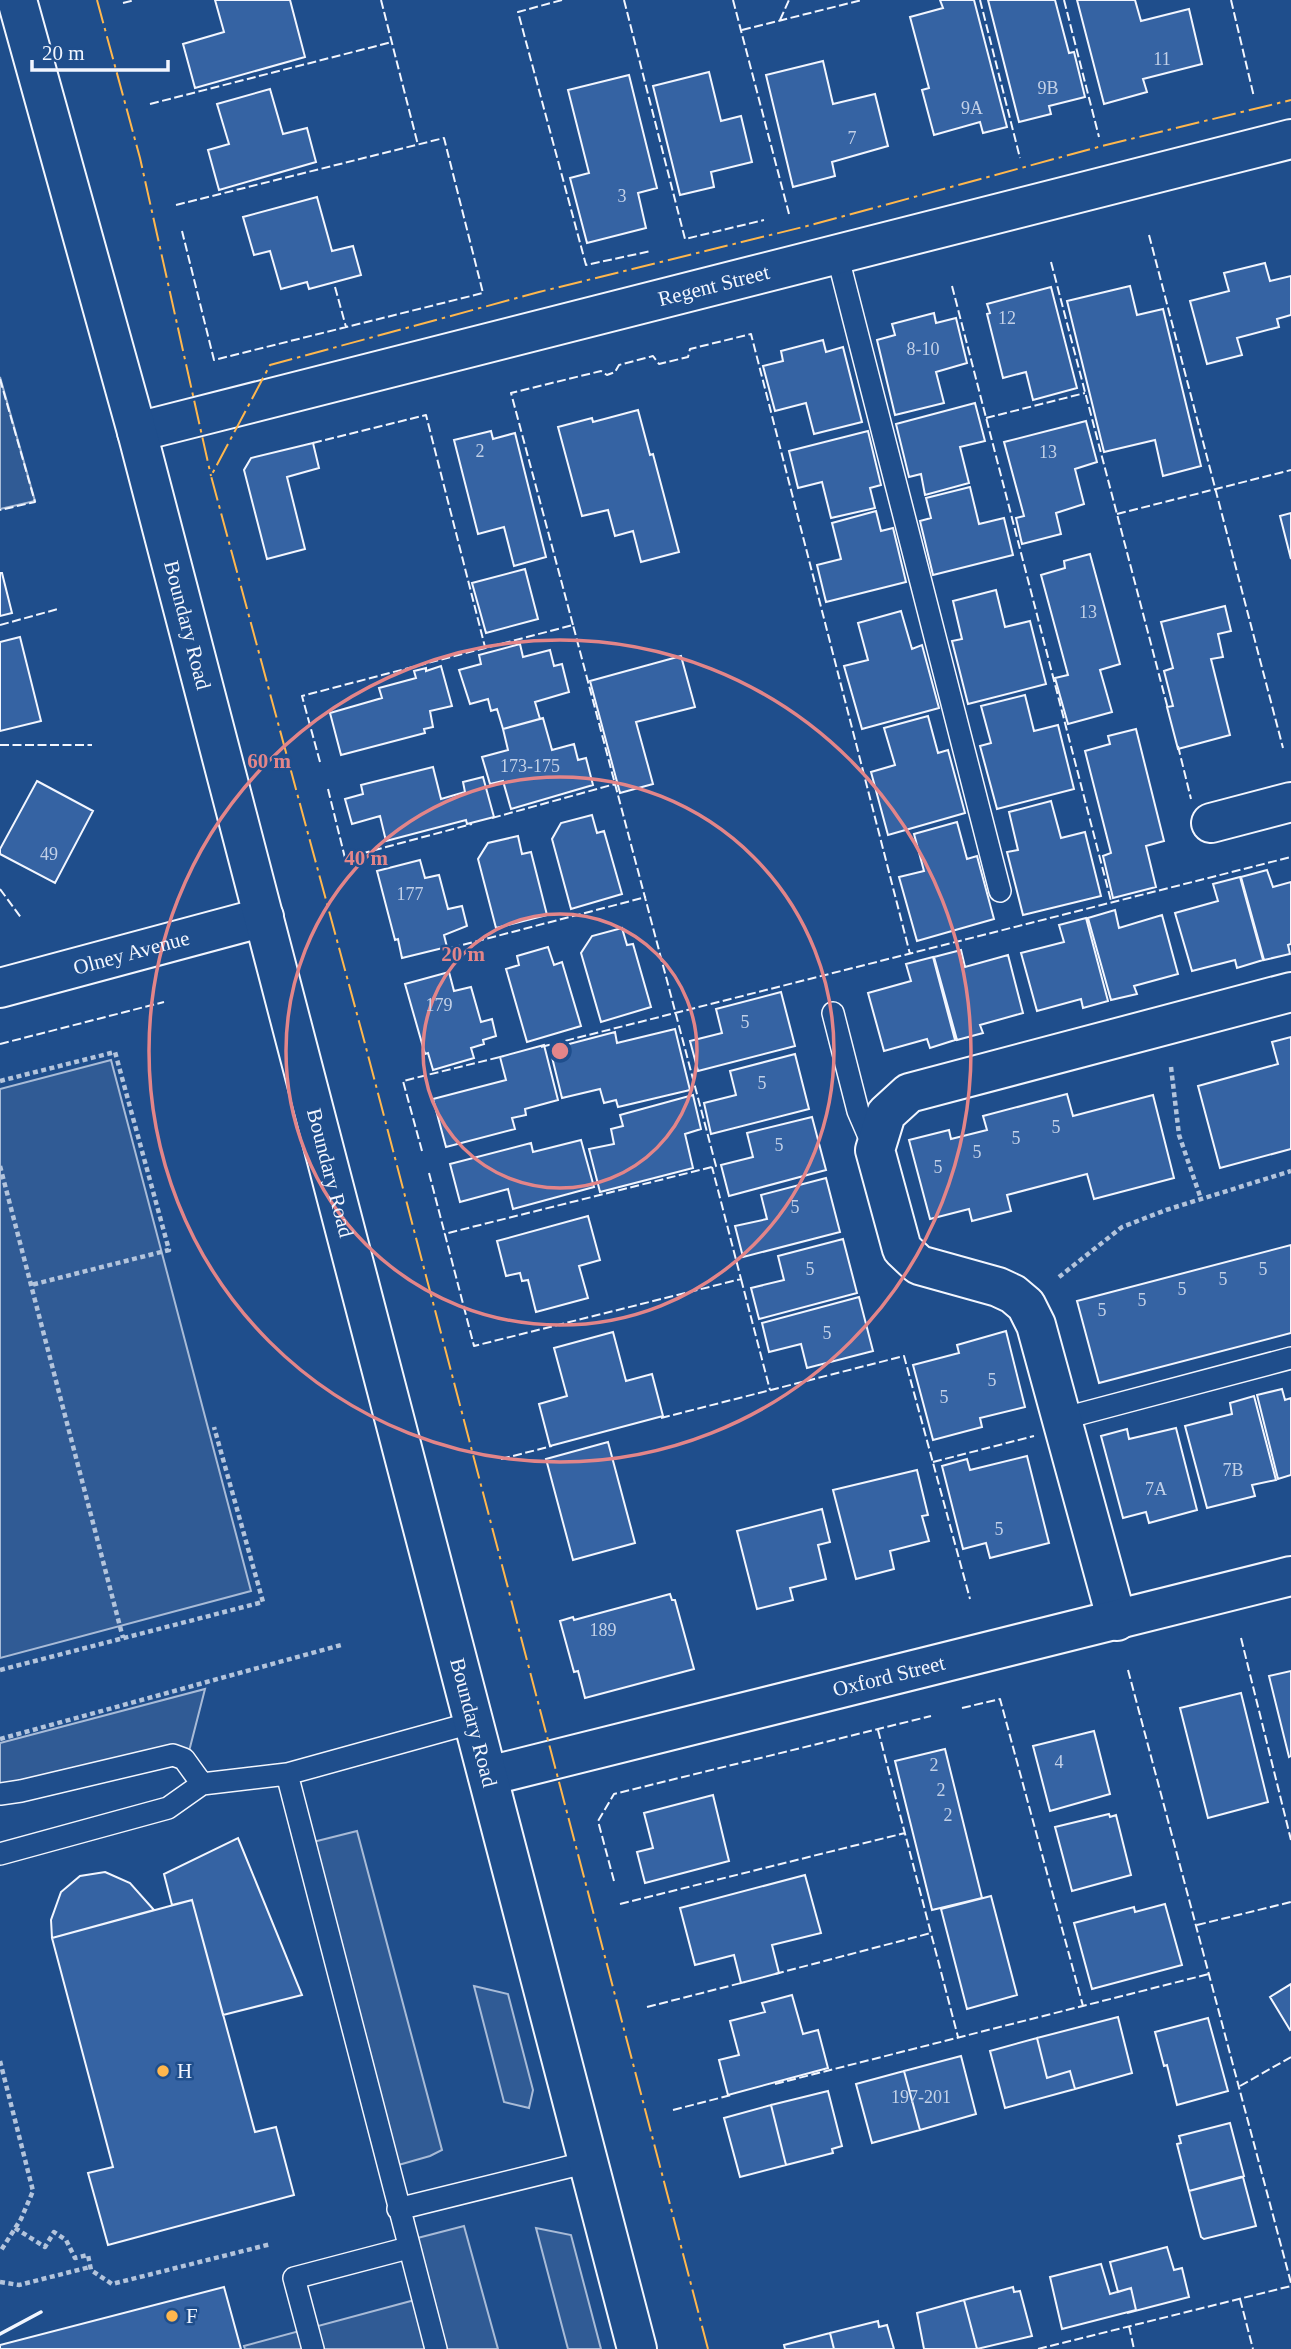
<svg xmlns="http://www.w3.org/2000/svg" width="1291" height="2349" font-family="'Times New Roman',serif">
  <rect width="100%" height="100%" fill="#1f4e8c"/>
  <!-- parking -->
  <path fill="#305b95" stroke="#a8bbd7" stroke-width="2" d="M 0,377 L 35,501 L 0,509 Z
    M 111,1060 L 251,1591 L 0,1658 L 0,1089 Z
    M 205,1689 L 186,1763 L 0,1794 L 0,1743 Z
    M 357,1831 L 442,2150 L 430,2156 L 388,2168 L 305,1844 Z
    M 474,1986 L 508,1994 L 533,2090 L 529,2108 L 504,2102 Z
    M 464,2226 L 498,2349 L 245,2349 L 244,2346 L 422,2298 L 406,2241 Z
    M 536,2228 L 571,2235 L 601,2349 L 568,2349 Z"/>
  <!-- building -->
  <path fill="#3563a3" stroke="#f2f6ff" stroke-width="2" d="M 215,0 L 290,0 L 305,57 L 195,88 L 183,44 L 224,32 Z
    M 940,0 L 974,0 L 1007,127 L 983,133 L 980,122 L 934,135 L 922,90 L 929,88 L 910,17 L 943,8 Z
    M 988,0 L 1055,0 L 1069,53 L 1074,52 L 1085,97 L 1049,106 L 1051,114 L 1019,122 Z
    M 1077,0 L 1135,0 L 1141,21 L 1189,9 L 1202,64 L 1143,79 L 1147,92 L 1104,104 Z
    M 823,61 L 833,104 L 875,94 L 888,146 L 832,162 L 835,176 L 793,187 L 766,75 Z
    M 709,72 L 721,121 L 741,116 L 752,162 L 711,172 L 714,187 L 680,195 L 653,86 Z
    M 629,75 L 657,188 L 638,193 L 646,228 L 587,243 L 570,178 L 589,173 L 568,90 Z
    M 270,89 L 283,134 L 307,128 L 316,162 L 219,190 L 208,150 L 229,144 L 217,104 Z
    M 317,197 L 332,251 L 353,246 L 361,275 L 309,289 L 307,282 L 281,289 L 270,251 L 254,255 L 243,217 Z
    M 1265,263 L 1270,281 L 1291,276 L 1291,315 L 1277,319 L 1279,327 L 1237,338 L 1242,355 L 1207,364 L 1190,301 L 1229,291 L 1224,273 Z
    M 1130,286 L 1137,315 L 1163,309 L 1201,466 L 1163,476 L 1155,440 L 1104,452 L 1067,301 Z
    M 1051,287 L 1077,388 L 1033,400 L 1026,372 L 1003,378 L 987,314 L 990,313 L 987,304 Z
    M 934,313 L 936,323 L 956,318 L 967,363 L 936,372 L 944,403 L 895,415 L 877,340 L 895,335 L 892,324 Z
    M 823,340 L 826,352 L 843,347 L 862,422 L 814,434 L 806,403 L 775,411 L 763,366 L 783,361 L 781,351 Z
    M 975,403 L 985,441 L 960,447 L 969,483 L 925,495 L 921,474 L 909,477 L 896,424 Z
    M 638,410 L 650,455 L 653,454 L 679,552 L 641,562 L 633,531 L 615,536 L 608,510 L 582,516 L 558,427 L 592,418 L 593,422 Z
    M 1086,421 L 1097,462 L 1075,469 L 1084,504 L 1056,513 L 1061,534 L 1022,544 L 1016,518 L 1024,516 L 1004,442 Z
    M 491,431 L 493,439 L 515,433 L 546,557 L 514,566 L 504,527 L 478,534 L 454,440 Z
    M 868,431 L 881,485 L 870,488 L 875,508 L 831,518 L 822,482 L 798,488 L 789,451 Z
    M 313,443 L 319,468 L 287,477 L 305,549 L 267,559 L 244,470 L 251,458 Z
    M 970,487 L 979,524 L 1004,518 L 1013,555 L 933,575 L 920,521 L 931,518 L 926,498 Z
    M 876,511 L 881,531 L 893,528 L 906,582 L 826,602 L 817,565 L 841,559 L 832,523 Z
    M 1291,513 L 1291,559 L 1280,516 Z
    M 1090,554 L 1120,664 L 1100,670 L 1112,712 L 1068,724 L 1055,678 L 1068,675 L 1041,575 L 1065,568 L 1064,561 Z
    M 525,569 L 538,619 L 486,633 L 472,583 Z
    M 0,573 L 2,573 L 12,613 L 0,616 Z
    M 996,590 L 1005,627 L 1030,621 L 1046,684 L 968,704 L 952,641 L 962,639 L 953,601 Z
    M 1225,606 L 1231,631 L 1218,634 L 1223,657 L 1211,659 L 1230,735 L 1178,749 L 1167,707 L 1173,706 L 1164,671 L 1173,668 L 1161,622 Z
    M 901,611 L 912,649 L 922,645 L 939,708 L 862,729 L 844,666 L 868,660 L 858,623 Z
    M 20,637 L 41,721 L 0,731 L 0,642 Z
    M 520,644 L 523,657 L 550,650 L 554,666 L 562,664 L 569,692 L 535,702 L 540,719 L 503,729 L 497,709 L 491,711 L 488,699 L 470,704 L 459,670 L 481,664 L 479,655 Z
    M 681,656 L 695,707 L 636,722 L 653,784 L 620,793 L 590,681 Z
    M 441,666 L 452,706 L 430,711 L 433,727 L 424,729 L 425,733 L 341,755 L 330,713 L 382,698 L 379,688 L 416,678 L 414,671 L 426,668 L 426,671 Z
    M 1025,695 L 1034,731 L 1058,725 L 1074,789 L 997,809 L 980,746 L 991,743 L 981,706 Z
    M 928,716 L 938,753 L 948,750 L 965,813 L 888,835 L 871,772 L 895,765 L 884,728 Z
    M 543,718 L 552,750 L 574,744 L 578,760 L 586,758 L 593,785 L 511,809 L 503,781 L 490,784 L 482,757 L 508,750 L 503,729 Z
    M 1136,729 L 1164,841 L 1146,846 L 1156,887 L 1113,898 L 1103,856 L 1111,853 L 1085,751 L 1110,744 L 1108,736 Z
    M 433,767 L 441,799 L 465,792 L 463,782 L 483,777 L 494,817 L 467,824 L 466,820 L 386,841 L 380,816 L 352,824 L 345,799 L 363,794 L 361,785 Z
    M 37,781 L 93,811 L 55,883 L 0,854 L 0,849 Z
    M 1051,801 L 1061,838 L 1085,832 L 1101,896 L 1023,915 L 1007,852 L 1018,850 L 1009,812 Z
    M 592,815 L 597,833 L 604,831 L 622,894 L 571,909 L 552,839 L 561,823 Z
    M 957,822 L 967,859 L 977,856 L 994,919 L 917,941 L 899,877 L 924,871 L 914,834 Z
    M 518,836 L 522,854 L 531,852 L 547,915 L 496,928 L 478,859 L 488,843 Z
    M 420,860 L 425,878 L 439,875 L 448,909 L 462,906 L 467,926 L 444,935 L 447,947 L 402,958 L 398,939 L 395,940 L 377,871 Z
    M 1267,870 L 1273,887 L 1291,882 L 1291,944 L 1288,945 L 1290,954 L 1264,960 L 1241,877 Z
    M 1240,877 L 1263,960 L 1237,968 L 1235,960 L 1192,971 L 1175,913 L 1218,901 L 1213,884 Z
    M 1115,910 L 1119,928 L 1162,915 L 1178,974 L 1134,986 L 1137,994 L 1111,1000 L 1088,918 Z
    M 1086,918 L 1108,1001 L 1083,1008 L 1081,999 L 1037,1011 L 1021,953 L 1064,942 L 1059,925 Z
    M 622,928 L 627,945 L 633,944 L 651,1007 L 601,1022 L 581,953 L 592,936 Z
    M 548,947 L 554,965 L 562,962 L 581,1026 L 527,1042 L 506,969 L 519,965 L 517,956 Z
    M 961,950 L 965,967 L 1008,955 L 1023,1013 L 980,1025 L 983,1033 L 957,1040 L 934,957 Z
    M 933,957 L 955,1040 L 930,1048 L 927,1039 L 884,1051 L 868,993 L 911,981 L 906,964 Z
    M 449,972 L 454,991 L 471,987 L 481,1022 L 492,1019 L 496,1036 L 483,1040 L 484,1044 L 471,1048 L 474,1058 L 433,1070 L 428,1053 L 425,1054 L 405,984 Z
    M 781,992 L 795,1046 L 698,1071 L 690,1041 L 722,1033 L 716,1009 Z
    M 675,1029 L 690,1090 L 618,1107 L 616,1100 L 604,1103 L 600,1089 L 562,1098 L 550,1049 L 615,1032 L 617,1043 Z
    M 1291,1037 L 1291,1149 L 1220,1168 L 1198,1086 L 1278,1064 L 1272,1042 Z
    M 544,1045 L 558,1100 L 525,1109 L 526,1115 L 512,1118 L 515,1129 L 446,1147 L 433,1099 L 506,1080 L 500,1057 Z
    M 795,1054 L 809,1109 L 711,1134 L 704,1103 L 736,1095 L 730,1071 Z
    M 1067,1094 L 1073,1116 L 1153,1095 L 1174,1178 L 1094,1199 L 1087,1174 L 1007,1195 L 1011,1211 L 972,1221 L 969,1209 L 930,1219 L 909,1140 L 949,1130 L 951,1139 L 987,1130 L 983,1116 Z
    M 693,1095 L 701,1129 L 685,1134 L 693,1168 L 600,1192 L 589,1149 L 614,1144 L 611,1129 L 623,1126 L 620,1115 Z
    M 812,1117 L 826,1170 L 729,1196 L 721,1165 L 753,1157 L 747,1133 Z
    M 581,1140 L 594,1187 L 513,1209 L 508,1189 L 460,1202 L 450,1164 L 531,1143 L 533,1152 Z
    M 826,1178 L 840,1232 L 743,1257 L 735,1226 L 767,1219 L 761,1195 Z
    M 588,1216 L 600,1260 L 579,1266 L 588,1298 L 536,1312 L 528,1280 L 522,1281 L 520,1273 L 506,1276 L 497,1241 Z
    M 843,1239 L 857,1293 L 759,1319 L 751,1288 L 784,1280 L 778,1256 Z
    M 1291,1245 L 1291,1333 L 1099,1383 L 1077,1301 Z
    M 859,1297 L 873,1351 L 807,1368 L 801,1344 L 769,1352 L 762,1323 Z
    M 1006,1331 L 1025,1407 L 980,1418 L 982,1427 L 933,1440 L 913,1365 L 959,1353 L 957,1345 Z
    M 613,1332 L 626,1381 L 652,1374 L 663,1416 L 550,1446 L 539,1404 L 567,1396 L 554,1348 Z
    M 1282,1389 L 1285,1400 L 1291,1398 L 1291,1475 L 1278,1479 L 1257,1395 Z
    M 1254,1396 L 1276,1480 L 1252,1485 L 1255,1496 L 1207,1508 L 1185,1426 L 1232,1414 L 1230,1403 Z
    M 1176,1428 L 1197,1510 L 1149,1523 L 1146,1512 L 1123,1518 L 1101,1436 L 1127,1429 L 1129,1439 Z
    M 608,1442 L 635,1543 L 573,1560 L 546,1459 Z
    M 1027,1456 L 1049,1543 L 990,1558 L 986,1543 L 963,1549 L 942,1466 L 967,1459 L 970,1470 Z
    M 917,1470 L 928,1515 L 922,1516 L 929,1541 L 890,1551 L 894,1569 L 856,1579 L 833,1490 Z
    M 822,1509 L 830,1542 L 818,1545 L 826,1579 L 790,1588 L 793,1600 L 757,1609 L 737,1531 Z
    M 670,1594 L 672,1600 L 675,1600 L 694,1669 L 585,1698 L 578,1671 L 574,1672 L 560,1621 L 573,1617 L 574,1620 Z
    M 1291,1671 L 1291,1756 L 1289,1757 L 1269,1676 Z
    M 1241,1693 L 1268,1802 L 1208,1818 L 1180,1708 Z
    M 1094,1731 L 1110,1794 L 1050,1811 L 1033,1746 Z
    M 945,1749 L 982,1898 L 932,1910 L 895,1761 Z
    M 713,1795 L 729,1861 L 645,1883 L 637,1852 L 653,1848 L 644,1813 Z
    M 1109,1814 L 1110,1817 L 1116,1815 L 1131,1875 L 1072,1891 L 1055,1827 Z
    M 238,1838 L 302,1995 L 223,2015 L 192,1900 L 172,1905 L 164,1874 Z
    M 105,1872 L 130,1883 L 154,1910 L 52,1938 L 51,1920 L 61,1892 L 80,1876 Z
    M 805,1875 L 821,1933 L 772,1945 L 779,1973 L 741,1983 L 734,1955 L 695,1965 L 680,1908 Z
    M 991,1896 L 1017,1995 L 967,2009 L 941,1909 Z
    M 192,1900 L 255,2132 L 276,2127 L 294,2195 L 108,2245 L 88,2173 L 113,2167 L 52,1938 Z
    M 1165,1904 L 1182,1965 L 1092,1989 L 1074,1923 L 1134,1907 L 1135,1912 Z
    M 1291,1984 L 1291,2029 L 1290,2030 L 1270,1997 Z
    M 792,1995 L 803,2034 L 818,2030 L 828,2068 L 728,2095 L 719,2060 L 739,2055 L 730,2021 L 765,2012 L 762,2003 Z
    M 1118,2017 L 1132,2073 L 1075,2089 L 1070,2071 L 1047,2078 L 1037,2038 Z
    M 1208,2018 L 1228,2091 L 1177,2105 L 1167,2065 L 1164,2066 L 1155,2032 Z
    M 1037,2038 L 1047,2078 L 1070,2071 L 1075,2089 L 1005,2108 L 990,2051 Z
    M 961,2056 L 976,2114 L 920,2130 L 904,2071 Z
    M 904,2071 L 920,2130 L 872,2143 L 856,2084 Z
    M 828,2091 L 842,2146 L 832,2149 L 833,2153 L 786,2165 L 771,2105 Z
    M 771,2105 L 786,2165 L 740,2177 L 724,2118 Z
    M 1230,2123 L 1244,2176 L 1189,2191 L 1177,2144 L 1181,2143 L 1179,2136 Z
    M 1243,2177 L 1256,2226 L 1204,2239 L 1201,2237 L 1189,2191 Z
    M 1167,2247 L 1174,2270 L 1182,2268 L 1189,2297 L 1127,2313 L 1136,2310 L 1131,2288 L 1118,2292 L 1110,2262 Z
    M 1101,2264 L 1110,2294 L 1131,2288 L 1136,2310 L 1062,2329 L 1050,2277 Z
    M 224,2287 L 241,2349 L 0,2349 L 0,2345 Z
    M 1013,2287 L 1014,2292 L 1020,2291 L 1032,2336 L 977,2349 L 964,2300 Z
    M 964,2300 L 977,2349 L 924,2349 L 917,2313 Z
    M 878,2321 L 879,2327 L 887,2325 L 894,2349 L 834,2349 L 830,2333 Z
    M 830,2333 L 834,2349 L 785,2349 L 784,2345 Z"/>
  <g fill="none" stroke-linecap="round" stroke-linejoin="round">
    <!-- lane casing -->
    <g stroke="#f2f6ff" stroke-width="24">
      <path id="lane" d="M 837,254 L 1000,891
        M 833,1013 L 858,1111 L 874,1148
        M 1061,1419 L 1291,1358
        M 287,1774 L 475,1722
        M 0,1794 L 21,1791 L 173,1755 L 184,1759 L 202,1784
        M 0,1854 L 168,1808 L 202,1784 L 287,1774 L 436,2349
        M 398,2209 L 588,2162
        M 313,2349 L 294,2278 L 408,2248"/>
    </g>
    <!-- street casing -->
    <g stroke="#f2f6ff" stroke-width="42">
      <g id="street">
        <path id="s1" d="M 137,432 L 1291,139"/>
        <path d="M 1211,823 L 1291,802"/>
        <path id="s2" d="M 0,988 L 264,917"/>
        <path d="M 1117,1621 L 1036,1325 L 1026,1305 L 1013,1294 L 998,1287 L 919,1265 L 902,1249 L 875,1150 L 886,1114 L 909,1093 L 1291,992"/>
        <path id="s3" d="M 488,1776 L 1291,1576"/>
      </g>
    </g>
    <!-- secondary casing -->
    <g stroke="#f2f6ff" stroke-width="42">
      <g id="secondary">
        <path id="s4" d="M 17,0 L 137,432 L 637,2349"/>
      </g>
    </g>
    <!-- path -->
    <path stroke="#b3c4dc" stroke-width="4.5" stroke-dasharray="5 3.5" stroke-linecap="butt" d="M 1171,1067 L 1179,1135 L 1201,1199
      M 0,1081 L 115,1052 L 169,1250 L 31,1285
      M 0,1166 L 123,1638
      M 1059,1277 L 1122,1227 L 1166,1210 L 1291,1171
      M 0,1670 L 263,1602 L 214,1427
      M 0,1739 L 341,1645
      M 0,2061 L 33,2191 L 21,2219 L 0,2252
      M 15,2228 L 45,2247 L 54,2232 L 66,2240 L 75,2258 L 88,2255 L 91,2270 L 112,2284 L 271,2244
      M 0,2282 L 19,2285 L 90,2267"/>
    <!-- lane -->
    <use href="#lane" stroke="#1f4e8c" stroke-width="21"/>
    <!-- street -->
    <use href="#street" stroke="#1f4e8c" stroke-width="38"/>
    <!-- secondary -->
    <use href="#secondary" stroke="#1f4e8c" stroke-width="38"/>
    <!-- fence -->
    <path stroke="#f2f6ff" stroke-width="2" stroke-dasharray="9 3.5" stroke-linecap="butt" d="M 381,0 L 418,145
      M 562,0 L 518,12 L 586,265 L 651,251
      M 624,0 L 685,239 L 764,220
      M 733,0 L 789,214
      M 980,0 L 1020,158
      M 1064,0 L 1099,137
      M 1231,0 L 1254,97
      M 123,3 L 135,0
      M 780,20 L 789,0
      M 742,30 L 862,0
      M 150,104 L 392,42
      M 176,205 L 444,138 L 483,293 L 214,360 L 182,231
      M 1149,235 L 1283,748
      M 1051,262 L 1168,709
      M 952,286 L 1111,901
      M 335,287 L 346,327
      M 0,379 L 35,502 L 0,510
      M 986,418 L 1085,393
      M 313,443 L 426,415 L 485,647
      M 1117,514 L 1291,470
      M 0,625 L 58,609
      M 573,625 L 511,393 L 601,371 L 607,375 L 615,372 L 619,365 L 653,356 L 659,364 L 688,357 L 690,349 L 751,334 L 910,954
      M 0,745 L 92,745
      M 1178,746 L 1191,799
      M 320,762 L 302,696 L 573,625 L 716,1166 L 444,1234
      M 328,789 L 345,858 L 472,824
      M 492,818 L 615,784
      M 0,889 L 22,919
      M 451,948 L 646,897
      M 0,1044 L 164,1002
      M 541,1047 L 1291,857
      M 422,1151 L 403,1081 L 504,1056
      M 429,1173 L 474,1346 L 741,1279 L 712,1167
      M 741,1279 L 770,1390
      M 661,1418 L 904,1356 L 970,1599
      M 501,1459 L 552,1446
      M 933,1462 L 1034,1436
      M 1241,1638 L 1291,1840
      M 1128,1670 L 1291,2283
      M 962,1708 L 1000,1699 L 1083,2006
      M 878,1730 L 958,2037
      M 614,1881 L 598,1821 L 614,1794 L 931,1716
      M 620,1904 L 905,1833
      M 1197,1925 L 1291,1902
      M 775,1974 L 931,1933
      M 647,2007 L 745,1982
      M 775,2084 L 1209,1974
      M 1240,2086 L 1291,2057
      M 673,2110 L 731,2095
      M 1240,2299 L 1253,2349
      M 1129,2326 L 1134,2349
      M 1038,2349 L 1291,2286"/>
    <!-- wall -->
    <path stroke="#f2f6ff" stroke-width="3.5" d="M 0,2334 L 41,2312"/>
    <!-- power -->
    <path stroke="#ffb74d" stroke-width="2" stroke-dasharray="24 5 3.5 5" stroke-linecap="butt" d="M 97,0 L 140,158 L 211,476
      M 708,2349 L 364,1040 L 211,476 L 270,365 L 539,292 L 811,225 L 1102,146 L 1291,100"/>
  </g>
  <!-- distance rings -->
  <g fill="none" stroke="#e38589" stroke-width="3.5">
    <circle cx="560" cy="1051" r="137"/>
    <circle cx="560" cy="1051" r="274"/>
    <circle cx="560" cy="1051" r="411"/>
  </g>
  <!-- markers -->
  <g fill="#ffb74d" stroke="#1f4e8c" stroke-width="2.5">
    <circle cx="163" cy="2071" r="7"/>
    <circle cx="172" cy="2316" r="7"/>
  </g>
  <g text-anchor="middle" stroke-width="5" stroke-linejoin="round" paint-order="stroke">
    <!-- number labels -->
    <g font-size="18" fill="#c3d1e8">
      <text x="1162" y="65">11</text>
      <text x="1048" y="94">9B</text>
      <text x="972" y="114">9A</text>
      <text x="852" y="144">7</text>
      <text x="622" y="202">3</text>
      <text x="1007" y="324">12</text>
      <text x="923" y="355">8-10</text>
      <text x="480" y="457">2</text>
      <text x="1048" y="458">13</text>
      <text x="1088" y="618">13</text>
      <text x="530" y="772">173-175</text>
      <text x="49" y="860">49</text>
      <text x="410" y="900">177</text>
      <text x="439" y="1011">179</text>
      <text x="745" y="1028">5</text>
      <text x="762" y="1089">5</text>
      <text x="1056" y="1133">5</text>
      <text x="1016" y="1144">5</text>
      <text x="779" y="1151">5</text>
      <text x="977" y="1158">5</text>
      <text x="938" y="1173">5</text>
      <text x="795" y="1213">5</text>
      <text x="810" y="1275">5</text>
      <text x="1263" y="1275">5</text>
      <text x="1223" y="1285">5</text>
      <text x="1182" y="1295">5</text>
      <text x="1142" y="1306">5</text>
      <text x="1102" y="1316">5</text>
      <text x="827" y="1339">5</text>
      <text x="992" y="1386">5</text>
      <text x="944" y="1403">5</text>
      <text x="1233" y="1476">7B</text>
      <text x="1156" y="1495">7A</text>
      <text x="999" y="1535">5</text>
      <text x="603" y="1636">189</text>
      <text x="1059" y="1768">4</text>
      <text x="934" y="1771">2</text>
      <text x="941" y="1796">2</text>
      <text x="948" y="1821">2</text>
      <text x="921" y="2103">197-201</text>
    </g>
    <!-- street labels -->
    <g font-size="21" fill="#f2f6ff" stroke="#1f4e8c">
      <text dy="7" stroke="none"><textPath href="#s1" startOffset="595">Regent Street</textPath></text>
      <text dy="7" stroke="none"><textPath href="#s4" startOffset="648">Boundary Road</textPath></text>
      <text dy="7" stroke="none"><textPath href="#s2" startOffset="136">Olney Avenue</textPath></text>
      <text dy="7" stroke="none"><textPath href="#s4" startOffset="1214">Boundary Road</textPath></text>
      <text dy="7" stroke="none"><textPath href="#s3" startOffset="413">Oxford Street</textPath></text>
      <text dy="7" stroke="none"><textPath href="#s4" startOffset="1782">Boundary Road</textPath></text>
    </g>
    <!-- poi labels -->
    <g font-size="21" fill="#f2f6ff" stroke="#1f4e8c" text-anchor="start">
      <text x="177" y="2078">H</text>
      <text x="186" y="2323">F</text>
    </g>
  </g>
  <circle cx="560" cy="1051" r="10" fill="#e38589" stroke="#1f4e8c" stroke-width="3.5"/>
  <g font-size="21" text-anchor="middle" font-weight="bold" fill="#e38589" stroke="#1f4e8c" stroke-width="5" stroke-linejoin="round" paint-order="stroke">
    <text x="269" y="768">60 m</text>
    <text x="366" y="865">40 m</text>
    <text x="463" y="961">20 m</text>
  </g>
  <!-- scale -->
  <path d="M32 60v10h136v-10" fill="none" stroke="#f2f6ff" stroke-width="3.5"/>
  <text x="42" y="60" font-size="21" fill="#f2f6ff" stroke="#1f4e8c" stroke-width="5" paint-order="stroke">20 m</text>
</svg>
